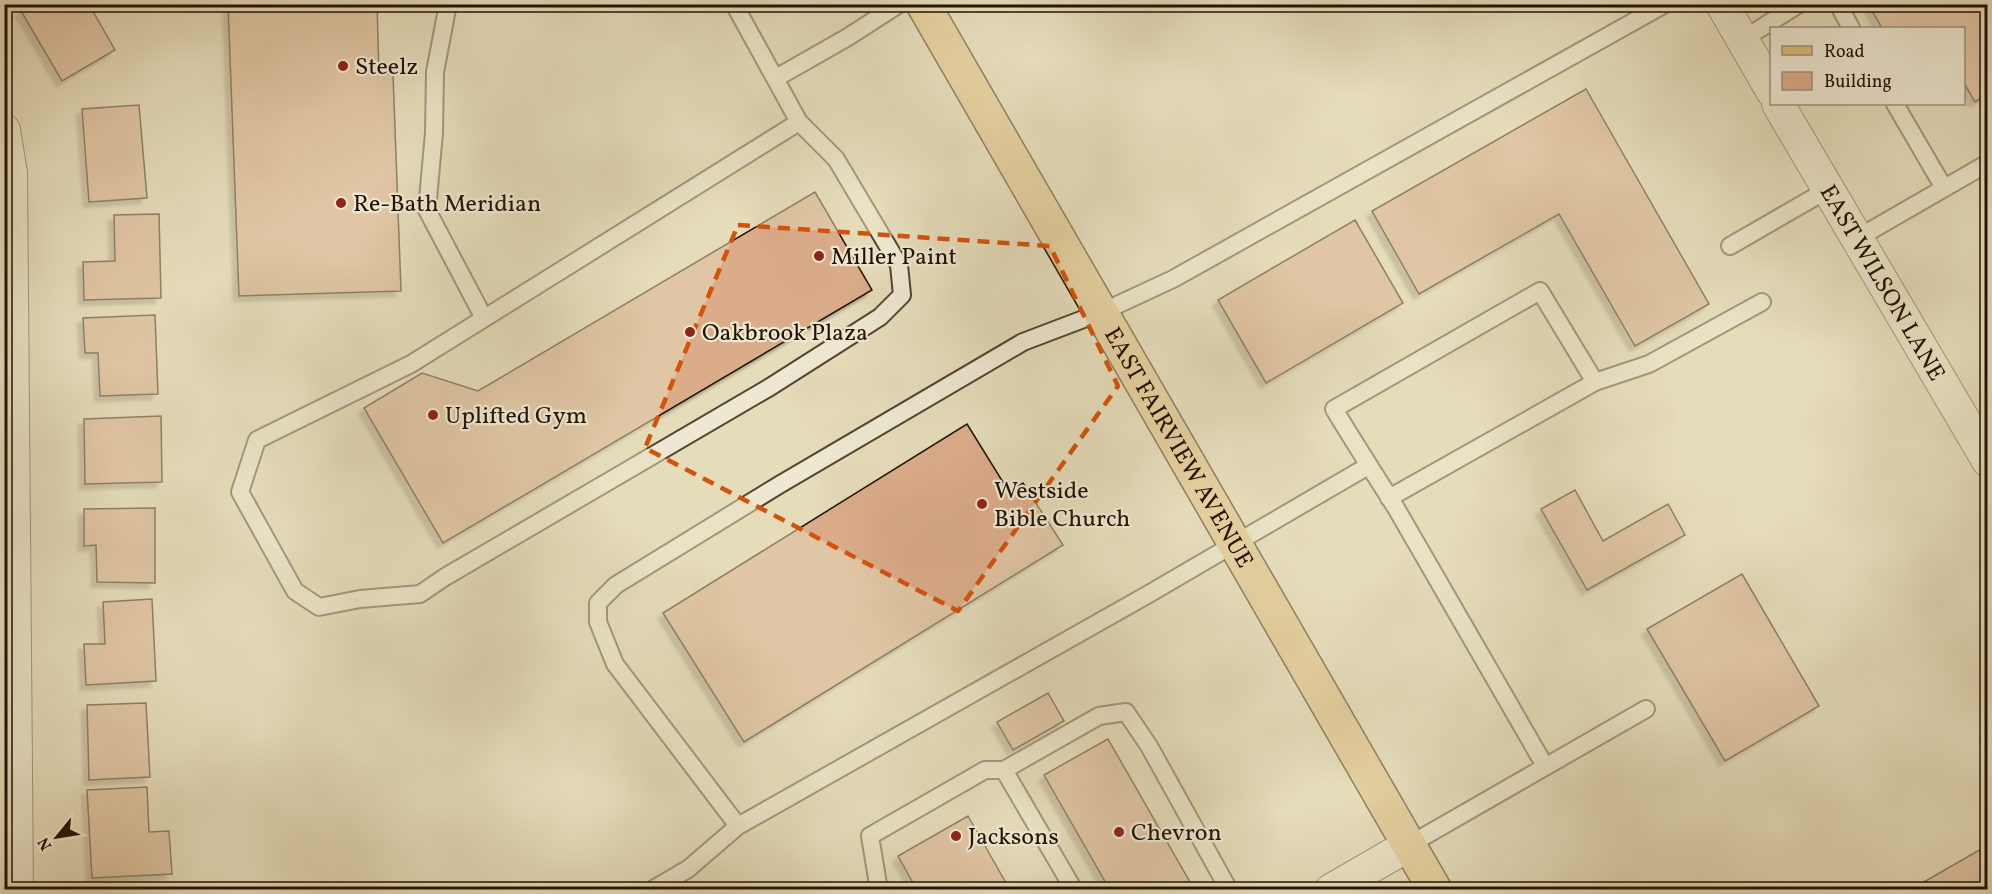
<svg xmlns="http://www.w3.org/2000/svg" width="1992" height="894" font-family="Vollkorn,serif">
  <defs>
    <filter id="shadow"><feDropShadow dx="-5.5" dy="5.5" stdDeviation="1.5" flood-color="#0004"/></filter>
  </defs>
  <rect width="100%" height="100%" fill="#e5dcba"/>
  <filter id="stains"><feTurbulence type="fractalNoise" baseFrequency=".00333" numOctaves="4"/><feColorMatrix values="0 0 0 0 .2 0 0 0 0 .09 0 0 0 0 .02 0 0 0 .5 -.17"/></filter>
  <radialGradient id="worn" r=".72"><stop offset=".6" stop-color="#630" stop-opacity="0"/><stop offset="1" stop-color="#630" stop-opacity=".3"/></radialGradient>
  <!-- building -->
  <path fill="#daac8a" stroke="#221202" stroke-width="1.5" filter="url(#shadow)" d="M 32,4 L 97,4 L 91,8 L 115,50 L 62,81 L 21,11 Z
    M 228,4 L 377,4 L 379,74 L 393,74 L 401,291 L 239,296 Z
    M 1868,4 L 1988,4 L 1988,94 L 1975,102 L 1964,83 L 1964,28 L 1882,28 Z
    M 1586,89 L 1709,304 L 1635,346 L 1559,214 L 1419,294 L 1372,211 Z
    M 139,105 L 147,198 L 89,202 L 82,109 Z
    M 815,192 L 872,290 L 443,543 L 364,408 L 422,373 L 478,391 Z
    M 159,214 L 161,298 L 84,300 L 83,262 L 115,261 L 114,215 Z
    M 1355,220 L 1403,303 L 1266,383 L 1218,300 Z
    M 155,315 L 158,394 L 100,396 L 98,353 L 85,353 L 83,318 Z
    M 161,416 L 162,482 L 85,484 L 84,419 Z
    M 967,424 L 1009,492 L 1023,483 L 1063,545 L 744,742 L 663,613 Z
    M 1575,490 L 1603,541 L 1668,504 L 1685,535 L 1587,590 L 1541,509 Z
    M 155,508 L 155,583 L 97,582 L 96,545 L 84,546 L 84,509 Z
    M 1742,574 L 1819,706 L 1725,761 L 1647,629 Z
    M 152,599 L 156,681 L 86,685 L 84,644 L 105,644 L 103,602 Z
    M 1048,693 L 1064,721 L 1013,750 L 997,722 Z
    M 146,703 L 150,777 L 89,780 L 87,705 Z
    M 1108,739 L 1194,889 L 1110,890 L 1044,775 Z
    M 147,787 L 149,832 L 169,831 L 172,874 L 92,878 L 87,790 Z
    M 968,816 L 1010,890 L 917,890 L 898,856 Z
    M 1988,845 L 1988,890 L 1910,890 Z"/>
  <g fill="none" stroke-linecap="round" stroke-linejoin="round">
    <!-- lane casing -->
    <g stroke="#534430" stroke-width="20">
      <path id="lane" d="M 448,4 L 435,72 L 434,133 L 427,210 L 484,318
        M 734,4 L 799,122 L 836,159 L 899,265 L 902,295 L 880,317 L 770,387 L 445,577 L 420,594 L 360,599 L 319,607 L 295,591 L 240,492 L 257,440 L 411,364 L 799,122
        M 1838,4 L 1851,28
        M 1742,40 L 1799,4
        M 776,78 L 848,37 L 899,4
        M 1895,104 L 1944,188
        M 1856,239 L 1988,163
        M 1730,246 L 1827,190
        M 1595,382 L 1649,364 L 1762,302
        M 1389,498 L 1595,382 L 1540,291 L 1334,409 C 1354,442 1375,475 1396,508 L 1545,766
        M 1004,770 L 1074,890
        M 738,826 L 615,664 L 598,622 L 598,603 L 616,585 L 779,485 L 1023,342 L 1102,312 L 1173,279 L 1665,4
        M 1409,845 L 1646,709
        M 652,890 L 688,869 L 738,826 L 1147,595 L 1368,466
        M 879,890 L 870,836 L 985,770 L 1004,770 L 1099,716 L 1126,712 L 1149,746 L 1229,890"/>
    </g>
    <!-- street casing -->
    <g stroke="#534430" stroke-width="34">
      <g id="street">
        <path d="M 1722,4 L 1772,91"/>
        <path id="s1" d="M 1778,104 L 1988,461"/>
        <path d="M 4,130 L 11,173 L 17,890"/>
        <path d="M 1331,890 L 1409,845"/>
      </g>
    </g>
    <!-- primary casing -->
    <g stroke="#221202" stroke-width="36">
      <g id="primary">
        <path id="s2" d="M 923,4 L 1435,890"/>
      </g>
    </g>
    <!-- lane -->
    <use href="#lane" stroke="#eee8d2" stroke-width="16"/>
    <!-- street -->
    <use href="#street" stroke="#eee8d2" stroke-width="32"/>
    <!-- primary -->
    <use href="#primary" stroke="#e2be7d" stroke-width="33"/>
  </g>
  <!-- marked area -->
  <path d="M0 0H1992V894H0ZM 738,225 L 1050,246 L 1118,386 L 958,611 L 645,448 Z" fill="#e5dcba" fill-opacity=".55" fill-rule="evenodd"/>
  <path fill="none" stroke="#d4520b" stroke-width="4.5" stroke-dasharray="12 8" stroke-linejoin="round" d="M 738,225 L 1050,246 L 1118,386 L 958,611 L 645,448 Z"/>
  <!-- markers -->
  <g fill="#8f2418" stroke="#eee8d2" stroke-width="2">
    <circle cx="343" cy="66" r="6"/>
    <circle cx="341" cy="203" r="6"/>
    <circle cx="819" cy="256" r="6"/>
    <circle cx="690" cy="332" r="6"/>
    <circle cx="433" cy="415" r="6"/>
    <circle cx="982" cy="504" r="6"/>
    <circle cx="1119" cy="832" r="6"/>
    <circle cx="956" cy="836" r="6"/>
  </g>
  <g text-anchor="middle" stroke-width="4.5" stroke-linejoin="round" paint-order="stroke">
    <!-- poi labels -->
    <g font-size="24" fill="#221202" stroke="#eee8d2" text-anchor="start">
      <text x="355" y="74">Steelz</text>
      <text x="353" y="211">Re-Bath Meridian</text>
      <text x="831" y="264">Miller Paint</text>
      <text x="702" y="340">Oakbrook Plaza</text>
      <text x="445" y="423">Uplifted Gym</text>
      <text x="994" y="498">Westside<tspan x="994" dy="28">Bible Church</tspan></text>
      <text x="1131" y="840">Chevron</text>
      <text x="968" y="844">Jacksons</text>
    </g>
    <!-- street labels -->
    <g font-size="24" fill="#221202" stroke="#eee8d2">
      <text dy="8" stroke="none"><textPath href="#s1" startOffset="207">EAST WILSON LANE</textPath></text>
      <text dy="8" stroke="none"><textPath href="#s2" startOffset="512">EAST FAIRVIEW AVENUE</textPath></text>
    </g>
  </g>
  <!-- margin -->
  <rect width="1992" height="894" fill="none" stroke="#e5dcba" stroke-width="24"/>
  <rect x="6" y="6" width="1980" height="882" fill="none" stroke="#221202" stroke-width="3"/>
  <rect x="12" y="12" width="1968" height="870" fill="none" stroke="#221202" stroke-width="1.5"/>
  <!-- legend -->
  <rect x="1770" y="27" width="195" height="78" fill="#eee8d2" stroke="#9c927f" stroke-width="1.5"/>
  <rect x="1782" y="46" width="30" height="9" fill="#e2be7d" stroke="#9c927f" stroke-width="1.5"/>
  <text x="1824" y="57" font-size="18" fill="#221202">Road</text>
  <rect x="1782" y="72" width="30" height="18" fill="#daac8a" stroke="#9c927f" stroke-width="1.5"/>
  <text x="1824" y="87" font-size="18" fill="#221202">Building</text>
  <!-- north arrow -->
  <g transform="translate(57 837) rotate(240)" stroke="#eee8d2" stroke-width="4.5" paint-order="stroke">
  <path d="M0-4.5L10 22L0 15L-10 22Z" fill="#221202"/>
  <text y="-9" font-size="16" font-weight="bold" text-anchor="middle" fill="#221202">N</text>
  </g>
  <rect width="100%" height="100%" filter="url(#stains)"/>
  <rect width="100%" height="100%" fill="url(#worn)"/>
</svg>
